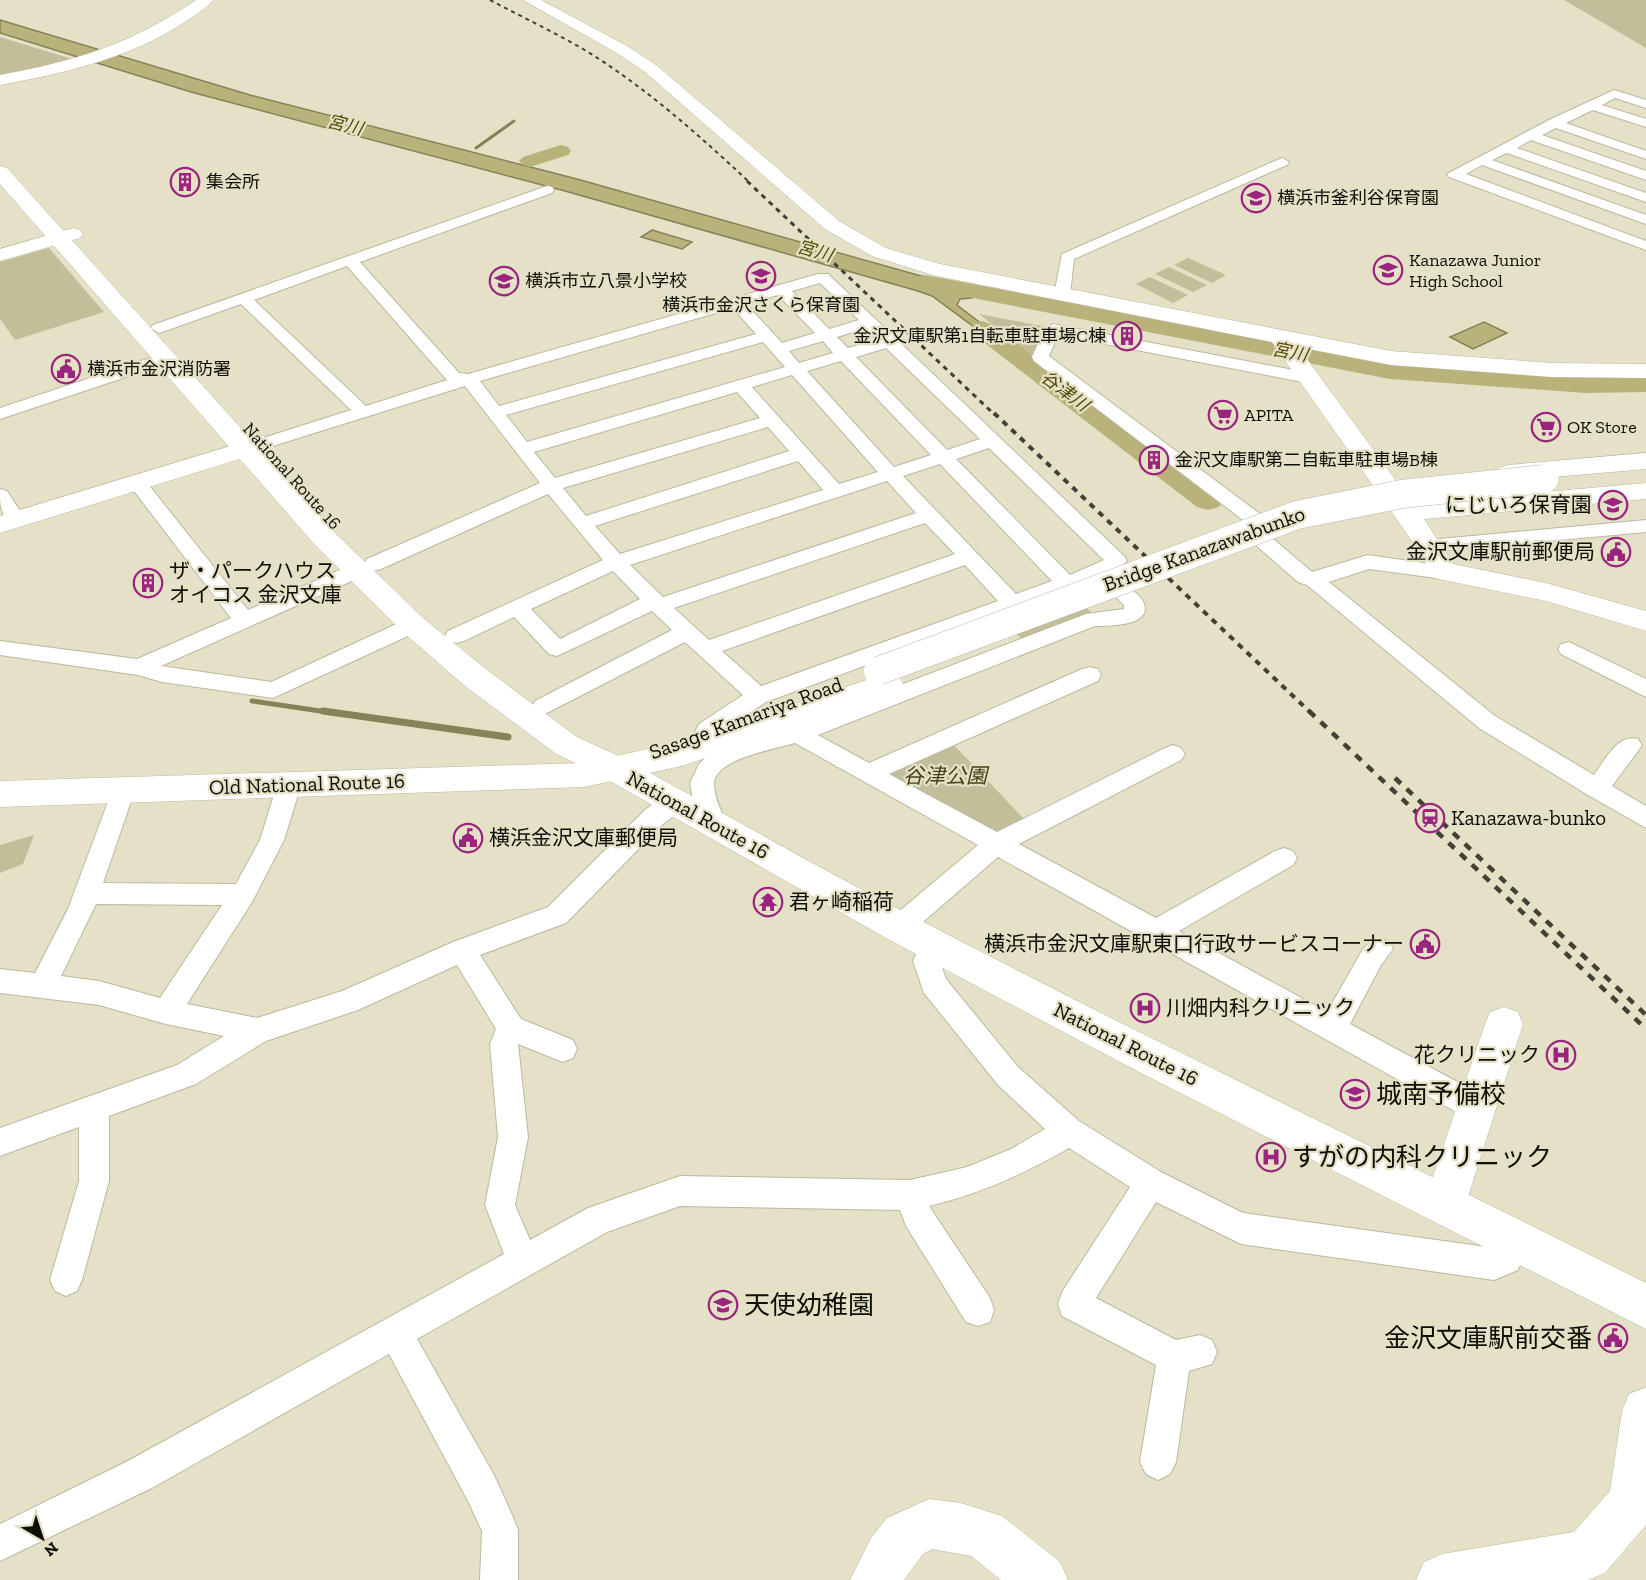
<svg xmlns="http://www.w3.org/2000/svg" width="1646" height="1580" font-family="'Zilla Slab','Noto Sans JP',serif">
  <rect width="100%" height="100%" fill="#e4e1c7"/>
  <!-- green -->
  <path fill="#c2be99" d="M 1564,0 L 1646,0 L 1646,48 Z
    M 0,37 L 72,59 L 72,61 L 0,76 Z
    M 49,248 L 104,312 L 15,340 L 0,319 L 0,262 Z
    M 1188,258 L 1226,275 L 1212,283 L 1174,265 Z
    M 1169,267 L 1207,285 L 1193,292 L 1155,274 Z
    M 1150,277 L 1188,295 L 1173,303 L 1136,284 Z
    M 979,314 L 1047,327 L 1034,357 Z
    M 1065,588 L 1095,616 L 1025,643 L 998,612 Z
    M 952,743 L 1024,819 L 993,834 L 892,777 L 894,768 Z
    M 34,835 L 23,864 L 0,873 L 0,845 Z"/>
  <!-- water -->
  <path fill="#b9b37b" stroke="#868258" stroke-width="1.5" d="M 0,20 L 250,95 L 577,179 L 921,276 L 978,289 L 972,298 L 960,299 L 957,305 L 1028,359 L 1020,361 L 932,296 L 918,291 L 565,191 L 191,92 L 0,33 Z
    M 652,230 L 692,242 L 682,249 L 641,237 Z
    M 1484,322 L 1507,333 L 1473,349 L 1450,337 Z"/>
  <g fill="none" stroke-linecap="round" stroke-linejoin="round">
    <!-- stream-far2 -->
    <path stroke="#868258" stroke-width="3" d="M 476,148 L 514,121"/>
    <!-- stream-far1 -->
    <path stroke="#868258" stroke-width="5" d="M 252,701 L 334,713"/>
    <!-- stream -->
    <path stroke="#868258" stroke-width="7" d="M 323,711 L 508,737"/>
    <!-- river -->
    <path fill="#b9b37b" fill-rule="evenodd" d="M 561,145 L 568,147 L 571,151 L 568,155 L 530,167 L 523,165 L 519,161 L 523,157 Z
      M 925,275 L 1390,363 L 1585,377 L 1646,376 L 1646,392 L 1585,393 L 1390,379 L 916,287 L 913,282 L 916,277 Z
      M 982,321 L 991,324 L 1219,495 L 1223,501 L 1219,507 L 1208,510 L 1197,507 L 973,334 L 969,329 L 973,324 Z"/>
    <!-- street casing -->
    <g stroke="#bbb89f" stroke-width="2">
      <path id="street" d="M 1614,90 L 1646,100 L 1646,108 L 1615,98 L 1602,105 L 1646,119 L 1646,127 L 1593,110 L 1566,123 L 1646,151 L 1646,159 L 1556,128 L 1542,135 L 1646,171 L 1646,180 L 1531,140 L 1517,148 L 1646,193 L 1646,202 L 1507,153 L 1492,160 L 1646,215 L 1646,224 L 1482,165 L 1466,174 L 1646,241 L 1646,250 L 1449,177 L 1447,174 L 1549,120 Z
        M 1282,158 L 1289,162 L 1287,165 L 1074,259 L 1070,295 L 1062,300 L 1054,295 L 1062,254 Z
        M 547,186 L 552,187 L 554,190 L 552,193 L 360,262 L 459,373 L 468,374 L 818,274 L 828,274 L 1124,556 L 1127,561 L 1114,572 L 1141,598 C 1159,626 1111,626 1095,626 L 818,735 L 869,763 L 1082,669 L 1090,667 L 1098,669 L 1101,675 L 1098,681 L 889,774 L 997,832 L 1165,748 L 1173,745 L 1181,748 L 1185,754 L 1181,760 L 1019,844 L 1156,918 L 1275,851 L 1284,848 L 1293,851 L 1297,858 L 1293,865 L 1179,931 L 1327,1012 L 1363,949 C 1372,940 1377,937 1389,941 L 1393,949 L 1381,965 L 1350,1024 L 1487,1098 L 1492,1108 L 1487,1118 L 1477,1122 L 1467,1118 L 998,857 L 908,935 L 899,938 L 890,935 L 886,927 L 890,919 L 978,845 L 795,743 C 775,749 714,759 714,784 C 714,798 722,812 727,825 L 724,832 L 715,835 L 706,832 L 693,801 L 690,783 L 699,764 L 709,754 L 723,747 L 791,727 L 1086,614 L 1124,609 L 1124,605 L 1098,580 L 766,702 L 715,736 L 707,738 L 699,736 L 696,730 L 699,724 L 743,695 L 685,642 L 543,715 L 535,713 L 532,707 L 535,701 L 672,630 L 652,611 L 557,656 L 549,654 L 514,617 L 464,641 L 456,643 L 448,641 L 445,636 L 448,631 L 603,560 L 548,494 L 381,569 L 374,571 L 367,569 L 364,564 L 367,559 L 540,483 L 465,386 L 263,449 L 257,448 L 254,444 L 257,440 L 351,410 L 241,304 L 165,331 L 159,333 L 151,328 L 153,325 ZM 347,266 L 447,380 L 366,406 L 254,300 ZM 820,283 L 859,320 L 829,329 L 792,291 ZM 778,295 L 815,333 L 782,343 L 746,304 ZM 733,308 L 756,334 L 499,406 L 480,381 ZM 867,328 L 878,340 L 848,348 L 837,337 ZM 823,341 L 833,353 L 799,363 L 789,351 ZM 763,342 L 785,367 L 527,442 L 506,415 ZM 886,348 L 980,439 L 947,450 L 856,357 ZM 841,361 L 931,455 L 894,467 L 807,371 ZM 792,375 L 878,472 L 839,484 L 752,387 ZM 737,392 L 760,418 L 555,478 L 534,452 ZM 768,427 L 789,451 L 586,516 L 563,488 ZM 989,448 L 1104,560 L 1070,575 L 956,459 ZM 798,461 L 823,490 L 620,554 L 595,526 ZM 940,464 L 1052,581 L 1016,594 L 903,476 ZM 887,481 L 916,513 L 663,597 L 630,565 ZM 925,523 L 955,554 L 709,640 L 674,608 ZM 965,565 L 998,601 L 761,686 L 722,651 ZM 613,571 L 640,599 L 560,639 L 531,609 Z
        M 1053,324 L 1314,374 L 1317,378 L 1314,382 L 1308,383 L 1058,335 L 1049,356 L 1264,517 L 1267,521 L 1259,527 L 1312,572 L 1368,555 L 1451,567 L 1454,572 L 1451,577 L 1444,579 L 1369,569 L 1329,582 L 1495,716 L 1594,775 C 1605,760 1618,733 1638,739 L 1642,745 L 1638,751 L 1612,786 L 1646,806 L 1646,828 L 1588,795 L 1479,728 L 1307,585 L 1298,582 L 1242,533 L 1239,529 L 1243,520 L 1034,361 L 1032,357 L 1045,329 Z
        M 165,353 L 171,354 L 173,358 L 171,362 L 0,419 L 0,408 Z
        M 137,477 L 144,479 L 248,610 L 349,566 L 356,564 L 363,566 L 366,571 L 363,576 L 161,666 L 271,682 L 405,620 L 413,618 L 421,620 L 424,625 L 421,630 L 273,698 L 162,682 L 138,675 L 0,655 L 0,641 L 137,659 L 231,618 L 128,483 L 130,479 Z
        M 0,489 L 7,491 L 26,520 L 23,524 L 9,524 C 0,510 0,506 0,489 Z
        M 1646,520 L 1646,532 L 1429,552 L 1422,550 L 1419,546 L 1422,542 L 1429,540 Z
        M 1569,642 L 1646,679 L 1646,697 L 1561,654 L 1558,649 L 1561,644 Z
        M 289,776 L 297,779 L 301,785 L 284,840 L 252,902 L 187,1004 L 257,1018 L 342,991 L 453,942 L 548,907 L 645,810 L 665,795 L 674,793 L 683,795 L 686,802 L 683,809 L 663,824 L 566,923 L 480,955 L 521,1019 L 573,1040 L 577,1049 L 573,1058 L 563,1062 L 518,1044 L 528,1137 L 515,1205 L 530,1240 L 588,1208 L 680,1176 L 910,1180 L 967,1167 L 1011,1149 L 1045,1129 L 998,1085 L 924,993 L 913,961 C 920,945 926,931 945,938 L 949,946 L 940,962 L 946,979 L 1018,1067 L 1079,1121 L 1161,1172 L 1243,1213 L 1494,1248 L 1502,1227 L 1513,1222 L 1524,1227 C 1530,1242 1524,1255 1518,1270 L 1494,1280 L 1241,1244 L 1156,1202 L 1096,1298 L 1176,1340 L 1200,1335 L 1212,1340 L 1217,1352 L 1212,1364 L 1189,1371 L 1176,1462 L 1170,1474 L 1158,1480 L 1146,1474 L 1140,1462 L 1156,1365 L 1062,1316 L 1058,1304 L 1062,1292 L 1130,1187 L 1069,1148 C 1024,1174 980,1194 929,1206 L 990,1298 L 994,1310 L 990,1322 L 978,1326 L 966,1322 L 906,1226 L 900,1210 L 680,1206 L 607,1232 L 417,1339 L 494,1475 L 513,1517 L 518,1530 L 518,1580 L 480,1580 L 482,1531 L 468,1501 L 389,1354 L 152,1488 L 0,1561 L 0,1524 L 126,1462 L 504,1254 L 485,1205 L 498,1137 L 490,1044 L 496,1029 L 457,965 L 358,1010 L 266,1041 L 196,1084 L 109,1116 L 109,1181 L 82,1280 L 77,1291 L 66,1296 L 55,1291 L 50,1280 L 79,1181 L 79,1127 L 0,1156 L 0,1128 L 177,1065 L 224,1036 L 166,1024 L 99,1005 L 0,993 L 0,969 L 35,973 L 68,909 L 115,783 L 123,781 L 131,783 L 135,790 L 103,883 L 236,884 L 260,840 L 277,785 L 281,779 ZM 96,904 L 222,905 L 160,998 L 99,981 L 61,976 Z"/>
    </g>
    <!-- secondary casing -->
    <g stroke="#bbb89f" stroke-width="1">
      <path id="secondary" d="M 196,0 L 213,0 C 207,8 196,14 188,20 C 132,58 65,73 0,85 L 0,75 C 76,61 131,44 196,0 Z
        M 523,0 L 541,0 L 627,46 L 656,65 L 839,221 L 886,248 L 940,264 L 1391,351 L 1552,363 L 1646,364 L 1646,378 L 1552,377 L 1391,365 L 1298,347 L 1413,504 L 1646,483 L 1646,499 L 1424,519 L 1453,564 L 1546,583 L 1646,611 L 1646,631 L 1546,601 L 1434,578 L 1417,548 L 1272,342 L 936,276 L 872,256 L 825,229 L 644,71 L 615,52 Z
        M 73,228 L 80,230 L 83,234 L 80,238 L 0,261 L 0,249 Z
        M 263,436 L 272,439 L 276,444 L 272,449 L 0,533 L 0,516 Z
        M 1646,453 L 1646,469 L 1508,481 L 1499,478 L 1495,473 L 1499,468 L 1508,465 Z
        M 888,673 L 899,676 L 903,684 L 899,692 L 682,766 L 584,787 L 0,807 L 0,781 L 584,763 L 680,742 Z
        M 1504,1007 L 1518,1012 L 1523,1024 L 1466,1203 L 1460,1218 L 1445,1224 L 1430,1218 L 1424,1203 L 1485,1024 L 1490,1012 Z
        M 1646,1387 L 1646,1525 L 1605,1573 L 1588,1580 L 1416,1580 L 1424,1562 L 1442,1554 L 1574,1532 L 1610,1491 L 1622,1411 L 1629,1394 Z
        M 929,1499 L 961,1503 L 1002,1516 L 1060,1562 L 1068,1580 L 1001,1580 L 971,1556 L 932,1549 L 923,1554 L 904,1580 L 850,1580 L 871,1538 L 887,1518 Z"/>
    </g>
    <!-- highway casing -->
    <g stroke="#bbb89f" stroke-width="1">
      <path id="highway" d="M 0,166 L 7,168 L 335,533 L 423,618 L 487,670 L 577,737 L 625,759 C 721,812 817,867 914,917 C 1156,1044 1402,1160 1646,1283 L 1646,1329 L 1141,1073 L 886,938 L 603,777 L 555,753 L 465,686 L 403,632 L 315,545 L 0,184 Z"/>
    </g>
    <!-- street -->
    <use href="#street" fill="#fff" fill-rule="evenodd"/>
    <!-- secondary -->
    <use href="#secondary" fill="#fff" fill-rule="evenodd"/>
    <!-- highway -->
    <use href="#highway" fill="#fff" fill-rule="evenodd"/>
    <!-- rail-far3 -->
    <path stroke="#434135" stroke-width="2" stroke-dasharray="4 4" stroke-linecap="butt" d="M 490,0 C 522,17 556,33 588,52 C 646,88 699,135 749,182"/>
    <!-- rail-far2 -->
    <path stroke="#434135" stroke-width="3" stroke-dasharray="5 5" stroke-linecap="butt" d="M 747,181 L 995,415"/>
    <!-- rail-far1 -->
    <path stroke="#434135" stroke-width="4" stroke-dasharray="6 6" stroke-linecap="butt" d="M 994,413 L 1311,713"/>
    <!-- rail -->
    <path stroke="#434135" stroke-width="4.5" stroke-dasharray="8 8" stroke-linecap="butt" d="M 1309,711 L 1646,1029
      M 1395,778 L 1646,1015"/>
    <!-- secondary-bridge casing -->
    <g stroke="#bbb89f" stroke-width="29" stroke-linecap="butt">
      <path id="secondary-bridge" d="M 878,671 L 1297,515 L 1402,494 L 1544,479"/>
    </g>
    <!-- secondary-bridge -->
    <use href="#secondary-bridge" stroke="#fff" stroke-width="28"/>
  </g>
  <!-- icons -->
  <defs>
    <g id="building-ring" transform="scale(1.5)"><circle r="9.5" fill="#e4e1c7" stroke="#9b247e" stroke-width="1.5"/><path d="M-4-6H4V6H1V3H-1V6H-4ZM-2.5-4.3h1.7v1.8h-1.7ZM.8-4.3h1.7v1.8H.8ZM-2.5-1h1.7V.8h-1.7ZM.8-1h1.7V.8H.8Z" fill="#9b247e"/></g>
    <g id="school-ring" transform="scale(1.5)"><circle r="9.5" fill="#e4e1c7" stroke="#9b247e" stroke-width="1.5"/><path d="M0-5L7-2L0 1L-7-2ZM-4 1L0 2.5L4 1V4Q0 6-4 4Z" fill="#9b247e"/></g>
    <g id="civic-ring" transform="scale(1.5)"><circle r="9.5" fill="#e4e1c7" stroke="#9b247e" stroke-width="1.5"/><path d="M-.6-6.5H3V-4.5H.6V-3L4-1V1h2V6H-6V1h2V-1L-.6-3ZM-1.2 2.5V6h2.4V2.5Z" fill="#9b247e"/></g>
    <g id="supermarket-ring" transform="scale(1.5)"><circle r="9.5" fill="#e4e1c7" stroke="#9b247e" stroke-width="1.5"/><path d="M-6-5.5h2.5l.6 2H6L4.5 2H-2.5L-4.4-4H-6ZM-1.5 3.2a1.3 1.3 0 1 0 .1 0ZM3 3.2a1.3 1.3 0 1 0 .1 0Z" fill="#9b247e"/></g>
    <g id="station-ring" transform="scale(1.5)"><circle r="9.5" fill="#e4e1c7" stroke="#9b247e" stroke-width="1.5"/><path d="M-3-6H3Q5-6 5-4V2Q5 4 3 4L4.5 6H3L1.5 4h-3L-3 6H-4.5L-3 4Q-5 4-5 2V-4Q-5-6-3-6ZM-3.5-4v3h7v-3ZM-3.5 1v1.5H-2V1ZM2 1v1.5H3.5V1Z" fill="#9b247e"/></g>
    <g id="temple-ring" transform="scale(1.5)"><circle r="9.5" fill="#e4e1c7" stroke="#9b247e" stroke-width="1.5"/><path d="M0-6L5-2H3V0L6.5 2.5H4V6H1.5V3h-3V6H-4V2.5H-6.5L-3 0V-2H-5Z" fill="#9b247e"/></g>
    <g id="hospital-ring" transform="scale(1.5)"><circle r="9.5" fill="#e4e1c7" stroke="#9b247e" stroke-width="1.5"/><path d="M-5-5h3v3.5h4V-5h3V5h-3V1.5h-4V5h-3Z" fill="#9b247e"/></g>
  </defs>
  <g fill-rule="evenodd">
    <use href="#building-ring" x="185" y="182"/>
    <use href="#school-ring" x="1256" y="198"/>
    <use href="#school-ring" x="1388" y="270"/>
    <use href="#school-ring" x="761" y="276"/>
    <use href="#school-ring" x="504" y="281"/>
    <use href="#building-ring" x="1127" y="336"/>
    <use href="#civic-ring" x="66" y="369"/>
    <use href="#supermarket-ring" x="1223" y="415"/>
    <use href="#supermarket-ring" x="1546" y="427"/>
    <use href="#building-ring" x="1154" y="460"/>
    <use href="#school-ring" x="1613" y="505"/>
    <use href="#civic-ring" x="1616" y="552"/>
    <use href="#building-ring" x="148" y="583"/>
    <use href="#station-ring" x="1430" y="818"/>
    <use href="#civic-ring" x="468" y="838"/>
    <use href="#temple-ring" x="768" y="902"/>
    <use href="#civic-ring" x="1425" y="944"/>
    <use href="#hospital-ring" x="1145" y="1008"/>
    <use href="#hospital-ring" x="1561" y="1055"/>
    <use href="#school-ring" x="1355" y="1094"/>
    <use href="#hospital-ring" x="1271" y="1157"/>
    <use href="#school-ring" x="723" y="1305"/>
    <use href="#civic-ring" x="1613" y="1338"/>
  </g>
  <g text-anchor="middle" stroke-width="4.5" stroke-linejoin="round" paint-order="stroke">
    <!-- far-water labels -->
    <g font-size="18" font-style="italic" fill="#524a02" stroke="#e4e1c7">
      <text transform="translate(345 125) rotate(14)" y="6">宮川</text>
      <text transform="translate(815 251) rotate(16)" y="6">宮川</text>
      <text transform="translate(1290 352) rotate(11)" y="6">宮川</text>
      <text transform="translate(1065 391) rotate(37)" y="6">谷津川</text>
    </g>
    <!-- far-poi labels -->
    <g font-size="18" fill="#0f0e06" stroke="#e4e1c7" text-anchor="start">
      <text x="206" y="188">集会所</text>
      <text x="1277" y="204">横浜市釜利谷保育園</text>
      <text x="1409" y="266">Kanazawa Junior<tspan x="1409" dy="21">High School</tspan></text>
      <text x="525" y="287">横浜市立八景小学校</text>
      <text x="761" y="311" text-anchor="middle">横浜市金沢さくら保育園</text>
      <text x="1106" y="342" text-anchor="end">金沢文庫駅第1自転車駐車場C棟</text>
      <text x="87" y="375">横浜市金沢消防署</text>
      <text x="1244" y="421">APITA</text>
      <text x="1567" y="433">OK Store</text>
      <text x="1175" y="466">金沢文庫駅第二自転車駐車場B棟</text>
    </g>
    <!-- far-street labels -->
    <g font-size="18" fill="#0f0e06" stroke="#e4e1c7">
      <text transform="translate(292 476) rotate(48)" y="6">National Route 16</text>
    </g>
    <!-- poi labels -->
    <g font-size="21" fill="#0f0e06" stroke="#e4e1c7" text-anchor="start">
      <text x="1592" y="512" text-anchor="end">にじいろ保育園</text>
      <text x="1595" y="559" text-anchor="end">金沢文庫駅前郵便局</text>
      <text x="169" y="578">ザ・パークハウス<tspan x="169" dy="24">オイコス 金沢文庫</tspan></text>
      <text x="1451" y="825">Kanazawa-bunko</text>
      <text x="489" y="845">横浜金沢文庫郵便局</text>
      <text x="789" y="909">君ヶ崎稲荷</text>
      <text x="1404" y="951" text-anchor="end">横浜市金沢文庫駅東口行政サービスコーナー</text>
      <text x="1166" y="1015">川畑内科クリニック</text>
      <text x="1540" y="1062" text-anchor="end">花クリニック</text>
    </g>
    <!-- street labels -->
    <g font-size="21" fill="#0f0e06" stroke="#e4e1c7">
      <text transform="translate(1204 549) rotate(-20)" y="7">Bridge Kanazawabunko</text>
      <text transform="translate(746 718) rotate(-20)" y="7">Sasage Kamariya Road</text>
      <text transform="translate(307 784) rotate(-2)" y="7">Old National Route 16</text>
      <text transform="translate(698 815) rotate(29)" y="7">National Route 16</text>
      <text transform="translate(1126 1044) rotate(27)" y="7">National Route 16</text>
    </g>
    <!-- park labels -->
    <g font-size="21" font-style="italic" fill="#474115" stroke="#e4e1c7">
      <text x="945" y="783">谷津公園</text>
    </g>
    <!-- near-poi labels -->
    <g font-size="26" fill="#0f0e06" stroke="#e4e1c7" text-anchor="start">
      <text x="1376" y="1103">城南予備校</text>
      <text x="1292" y="1166">すがの内科クリニック</text>
      <text x="744" y="1314">天使幼稚園</text>
      <text x="1592" y="1347" text-anchor="end">金沢文庫駅前交番</text>
    </g>
  </g>
  <!-- north arrow -->
  <g transform="translate(42 1538) rotate(141)" stroke="#e4e1c7" stroke-width="4.5" paint-order="stroke">
  <path d="M0-4.5L10 22L0 15L-10 22Z" fill="#0f0e06"/>
  <text y="-9" font-size="16" font-weight="bold" text-anchor="middle" fill="#0f0e06">N</text>
  </g>
</svg>
